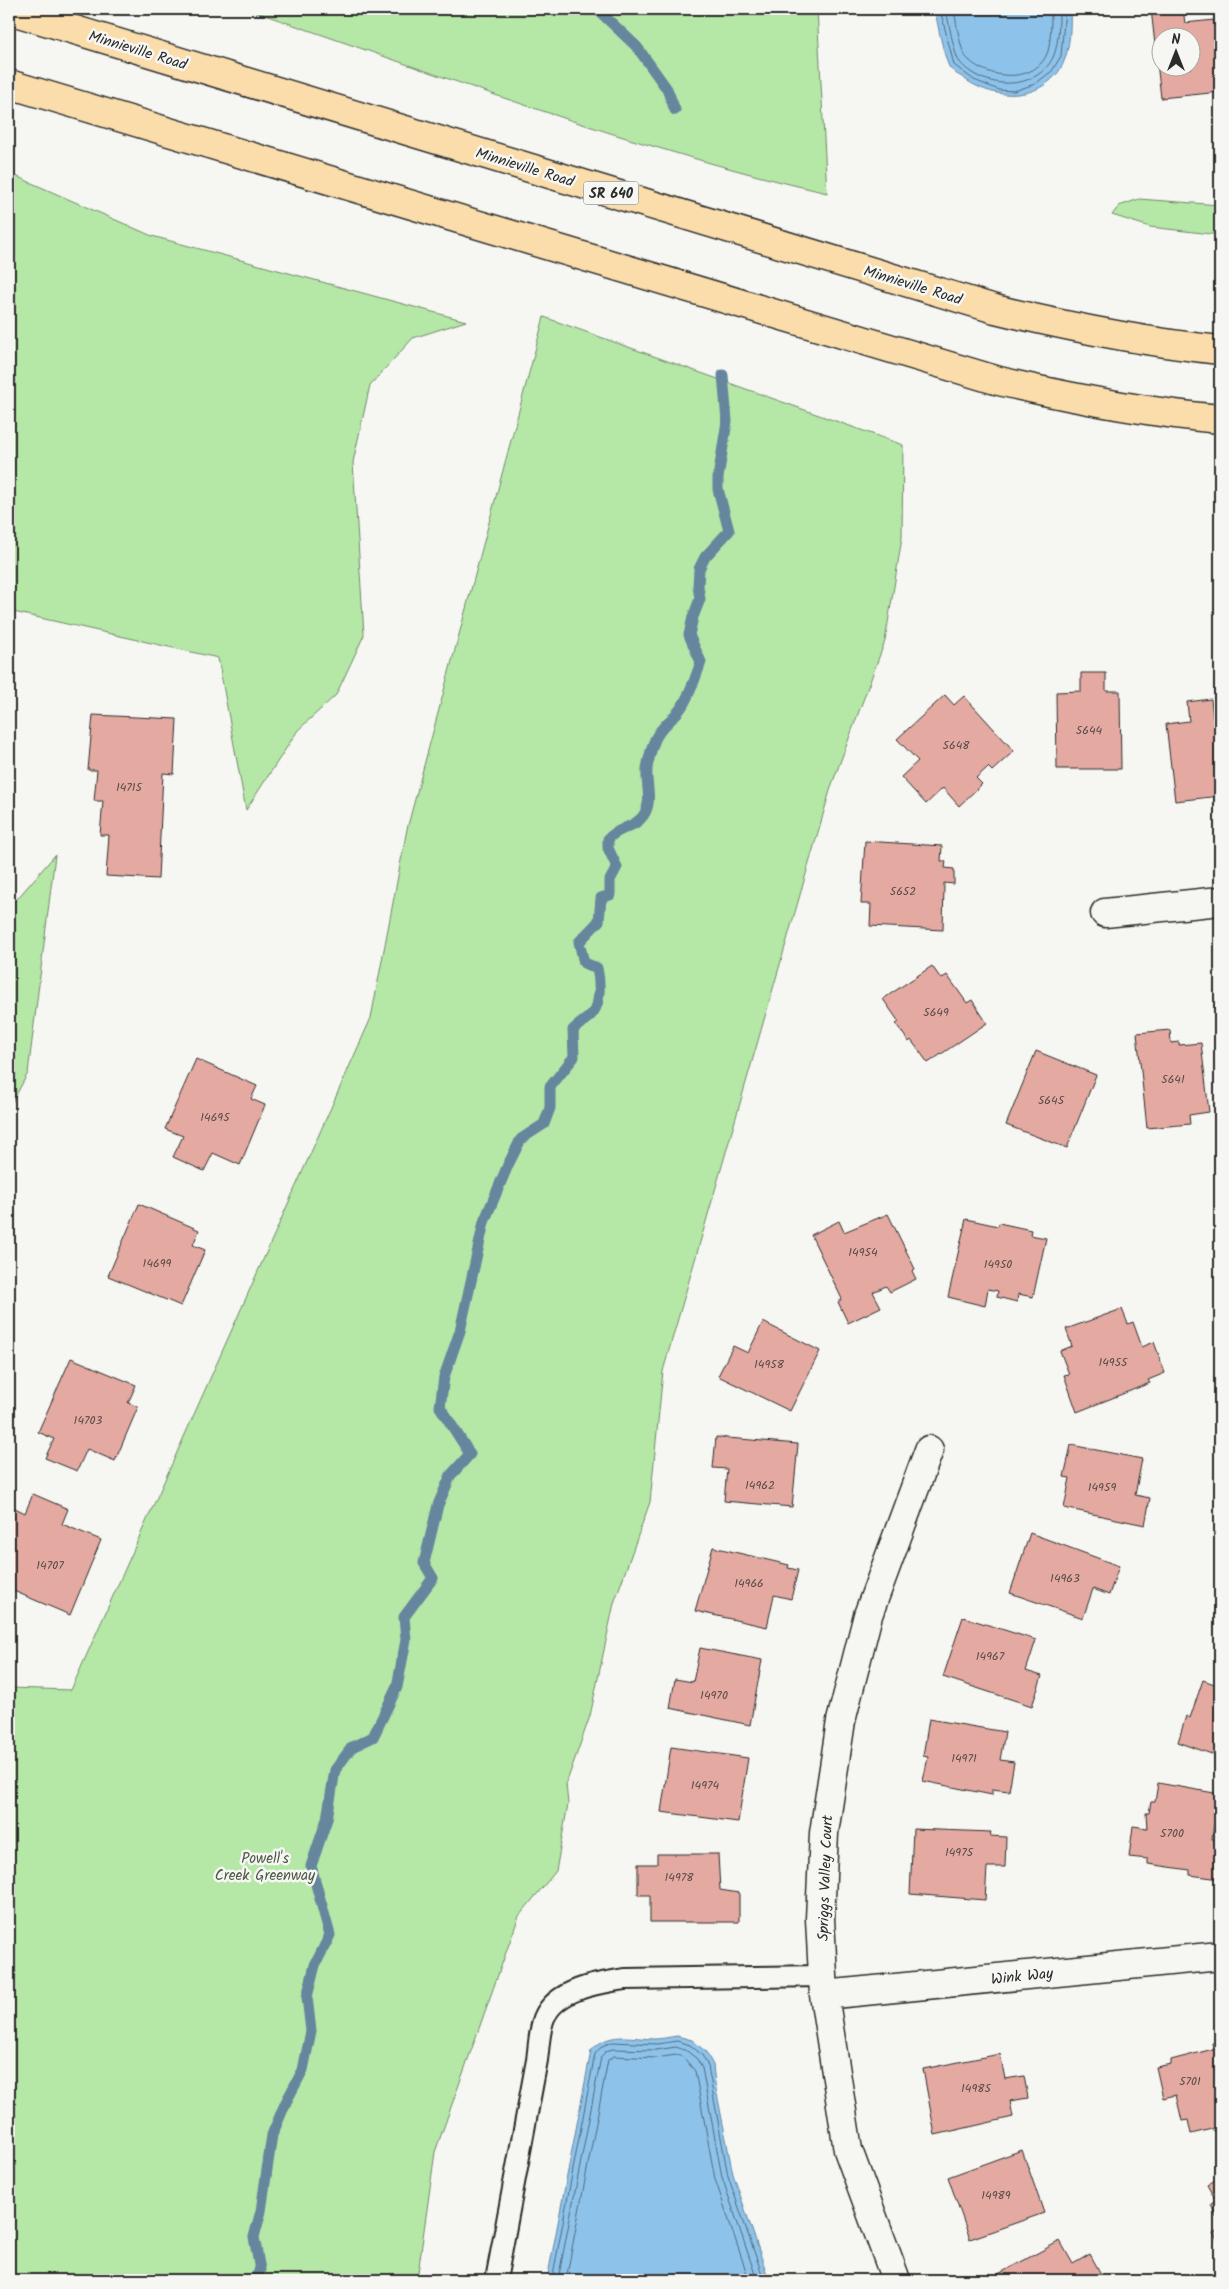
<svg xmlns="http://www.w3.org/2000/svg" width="1229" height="2289" font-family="Kalam,sans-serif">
  <rect width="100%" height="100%" fill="#f6f6f2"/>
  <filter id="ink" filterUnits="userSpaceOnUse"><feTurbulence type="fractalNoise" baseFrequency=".02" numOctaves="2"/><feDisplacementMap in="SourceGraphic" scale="10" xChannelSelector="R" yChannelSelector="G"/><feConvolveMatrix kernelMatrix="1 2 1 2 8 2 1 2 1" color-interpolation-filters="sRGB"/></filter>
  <g filter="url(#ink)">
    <!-- green -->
    <path fill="#b5e7a7" stroke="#708969" d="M 247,9 L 817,9 L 827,193 C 630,148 439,74 247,9 Z
      M 9,173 L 152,236 L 466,321 L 413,338 L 370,385 L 353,462 L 364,635 L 336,695 L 298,730 L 246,810 L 218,658 L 9,611 Z
      M 1139,199 L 1220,205 L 1220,235 L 1150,227 L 1112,215 L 1119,206 Z
      M 544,317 L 903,445 L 902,538 L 885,641 L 831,787 L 663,1371 L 650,1502 L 614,1603 L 590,1716 L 566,1784 L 568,1804 L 556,1871 L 519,1916 L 435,2152 L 417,2280 L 9,2280 L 9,1688 L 71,1690 L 371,1018 L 407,829 Z
      M 55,855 L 28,1073 L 9,1108 L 9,906 L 11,906 Z"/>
    <!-- water -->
    <path fill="#8dc3eb" stroke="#66869e" d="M 935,9 L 1070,9 C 1071,29 1070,59 1056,75 C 1031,103 989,98 962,77 C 958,75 953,72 950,68 C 945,62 936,18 935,9 Z
      M 677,2036 L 692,2040 L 706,2052 L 713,2065 L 715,2084 L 733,2174 L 769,2280 L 547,2280 L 591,2051 C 608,2031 629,2038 654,2039 C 661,2039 670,2037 677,2036 Z"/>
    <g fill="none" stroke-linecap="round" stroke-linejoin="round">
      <!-- shore -->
      <path stroke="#526878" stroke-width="1" d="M 940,9 L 954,65 L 974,80 L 999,90 L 1014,91 L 1035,84 L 1052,71 L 1061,56 L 1065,9
        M 946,9 C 948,19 954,54 959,61 C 982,91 1039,92 1054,55 C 1059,42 1059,22 1059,9
        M 954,9 C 956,20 960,49 966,57 C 986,80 1037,85 1048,51 C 1051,39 1051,22 1051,9
        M 552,2280 L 595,2054 L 602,2046 L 612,2042 L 657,2044 L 677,2041 L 690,2045 L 702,2055 L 708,2066 L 728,2176 L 764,2280
        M 558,2280 L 601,2057 L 606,2051 L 613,2049 L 656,2050 L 676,2047 L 687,2051 L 697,2059 L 702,2068 L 722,2177 L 757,2280
        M 566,2280 L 608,2060 L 614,2056 L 656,2058 L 676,2055 L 683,2057 L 695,2071 L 715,2179 L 749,2280"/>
      <!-- stream -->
      <path stroke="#66869e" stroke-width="11" d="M 597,9 L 637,47 L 667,89 L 675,110
        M 254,2280 L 260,2270 L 254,2237 L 261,2211 L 272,2135 L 286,2102 L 303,2070 L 311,2031 L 307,1997 L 315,1965 L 330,1935 L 311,1866 L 327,1819 L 335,1770 L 352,1747 L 373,1737 L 397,1687 L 406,1640 L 404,1617 L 433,1578 L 424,1563 L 438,1505 L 451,1475 L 470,1454 L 440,1407 L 444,1377 L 460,1331 L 484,1222 L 508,1165 L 521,1139 L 544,1124 L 550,1108 L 550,1087 L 574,1057 L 573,1030 C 578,1025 584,1021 589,1017 C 602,1006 600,982 597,968 L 584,963 L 579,942 L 599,921 L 601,898 L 610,895 L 610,880 L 617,867 L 608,848 L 608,839 C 618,827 635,828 643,816 C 655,800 643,780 648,763 C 650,754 653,741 658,734 C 665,723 676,717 683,705 C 691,692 696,676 701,662 L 689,635 L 693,617 L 700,599 L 698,586 L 699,569 L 705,557 L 729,531 L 718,489 L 718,478 L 727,421 L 723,375"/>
    </g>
    <!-- building -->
    <path fill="#e4aaa1" stroke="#2b2b2b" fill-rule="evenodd" d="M 1151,9 L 1183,9 L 1185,23 L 1214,20 L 1220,92 L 1161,98 ZM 1162,38 L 1192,38 L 1192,68 L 1162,68 Z
      M 1081,673 L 1106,673 L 1106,691 L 1120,691 L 1121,769 L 1057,769 L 1056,692 L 1081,691 Z
      M 945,695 L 954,705 L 964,696 L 1014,751 L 992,771 L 988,767 L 976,778 L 982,784 L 959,806 L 943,788 L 926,804 L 901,777 L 918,761 L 897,739 Z
      M 1211,699 L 1213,718 L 1220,717 L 1220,796 L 1175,801 L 1166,724 L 1189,721 L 1187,702 Z
      M 93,715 L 177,719 L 174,774 L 163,773 L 158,879 L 106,876 L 109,835 L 100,835 L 103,801 L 94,801 L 97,770 L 88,770 Z
      M 865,841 L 942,846 L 941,861 L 946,861 L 945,868 L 954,869 L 954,884 L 944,883 L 943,930 L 870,926 L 871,904 L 861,904 Z
      M 932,966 L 941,979 L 947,975 L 967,1003 L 972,1000 L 987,1023 L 928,1063 L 911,1040 L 909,1042 L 896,1024 L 899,1022 L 883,999 Z
      M 1170,1030 L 1171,1043 L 1179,1042 L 1179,1045 L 1201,1043 L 1209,1112 L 1189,1115 L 1190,1124 L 1147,1128 L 1137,1033 Z
      M 1036,1051 L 1096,1075 L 1067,1148 L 1006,1125 Z
      M 196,1059 L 257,1086 L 251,1099 L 265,1105 L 240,1165 L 213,1153 L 204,1171 L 173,1157 L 183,1136 L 165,1129 Z
      M 139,1204 L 199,1230 L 193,1245 L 205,1250 L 181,1306 L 108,1276 Z
      M 888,1214 L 915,1269 L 912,1271 L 916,1279 L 890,1292 L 886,1286 L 873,1292 L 881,1307 L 848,1323 L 838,1302 L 842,1299 L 811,1235 L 839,1221 L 844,1232 Z
      M 966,1219 L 998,1226 L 999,1223 L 1031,1230 L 1030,1235 L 1046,1238 L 1033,1297 L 1018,1294 L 1017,1302 L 997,1297 L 998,1291 L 988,1289 L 985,1306 L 948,1297 Z
      M 1122,1309 L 1128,1324 L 1133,1322 L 1142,1347 L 1154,1342 L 1165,1373 L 1148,1380 L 1150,1383 L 1077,1412 L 1064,1375 L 1069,1374 L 1060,1351 L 1072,1346 L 1066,1329 Z
      M 763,1322 L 820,1351 L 790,1411 L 718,1376 L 733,1346 L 748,1353 Z
      M 71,1358 L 136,1385 L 128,1403 L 138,1407 L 115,1461 L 87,1449 L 77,1471 L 45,1458 L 54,1439 L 38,1432 Z
      M 716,1437 L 798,1444 L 792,1507 L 724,1501 L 727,1469 L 713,1468 Z
      M 1071,1445 L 1142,1459 L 1135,1495 L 1150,1498 L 1145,1525 L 1064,1508 L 1070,1478 L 1064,1477 Z
      M 33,1494 L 68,1509 L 62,1524 L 101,1540 L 70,1615 L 9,1589 L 9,1510 L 11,1506 L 25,1513 Z
      M 1030,1533 L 1119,1566 L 1109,1595 L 1093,1589 L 1083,1618 L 1010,1593 Z
      M 713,1547 L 789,1565 L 788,1568 L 798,1570 L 791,1599 L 774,1595 L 767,1627 L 695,1611 Z
      M 963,1617 L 1036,1640 L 1026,1671 L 1042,1676 L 1032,1706 L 943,1677 Z
      M 700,1648 L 762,1660 L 750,1725 L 670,1708 L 675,1679 L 693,1682 Z
      M 1203,1680 L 1220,1686 L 1220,1757 L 1178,1742 L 1186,1716 L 1190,1718 Z
      M 929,1719 L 1005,1732 L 1000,1760 L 1014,1762 L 1009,1791 L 992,1789 L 992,1795 L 923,1781 L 928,1757 L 923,1756 Z
      M 671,1747 L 748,1758 L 738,1822 L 661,1812 Z
      M 1158,1783 L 1220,1794 L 1220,1825 L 1214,1824 L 1212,1839 L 1220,1840 L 1220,1879 L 1190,1875 L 1190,1870 L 1148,1864 L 1148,1859 L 1129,1857 L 1133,1826 L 1147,1828 L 1146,1813 L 1149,1813 L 1151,1802 L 1155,1802 Z
      M 913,1829 L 991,1832 L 990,1836 L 1006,1837 L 1005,1867 L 987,1867 L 985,1900 L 910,1894 Z
      M 657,1854 L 718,1854 L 720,1890 L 739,1893 L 739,1922 L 650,1922 L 650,1895 L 638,1895 L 638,1864 L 657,1864 Z
      M 1220,2041 L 1220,2127 L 1191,2134 L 1188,2120 L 1182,2121 L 1176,2095 L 1163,2098 L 1156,2067 L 1171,2064 L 1171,2060 L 1213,2049 L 1212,2043 Z
      M 1000,2054 L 1005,2079 L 1024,2076 L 1028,2098 L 1010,2101 L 1013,2117 L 935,2135 L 923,2069 Z
      M 1022,2150 L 1044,2213 L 970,2239 L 948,2177 Z
      M 1220,2177 L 1220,2221 L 1215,2215 L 1211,2204 L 1216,2201 L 1207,2185 Z
      M 1220,2229 L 1220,2245 L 1213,2233 Z
      M 1060,2241 L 1073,2264 L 1090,2254 L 1102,2276 L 1094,2280 L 989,2279 Z"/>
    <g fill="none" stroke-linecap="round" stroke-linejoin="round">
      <!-- service casing -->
      <g stroke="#2b2b2b" stroke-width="24">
        <path id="service" d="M 496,2280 L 537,2060 C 539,2046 539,2031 544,2018 C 556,1989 598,1983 625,1979 L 823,1976"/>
      </g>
      <!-- minor casing -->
      <g stroke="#2b2b2b" stroke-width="31">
        <path id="minor" d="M 1105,913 L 1220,901
          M 824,1995 L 1220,1956
          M 896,2280 L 848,2150 L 824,1995 L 820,1919 L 824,1833 L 841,1721 L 868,1615 L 929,1450"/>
      </g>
      <!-- primary casing -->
      <g stroke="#2b2b2b" stroke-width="31">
        <path id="primary" d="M 9,10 L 995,309 C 1069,327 1144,342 1220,350
          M 9,84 L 999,381 C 1072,398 1145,412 1220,419"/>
      </g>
      <!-- service -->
      <use href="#service" stroke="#f6f6f2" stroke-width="20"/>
      <!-- minor -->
      <use href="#minor" stroke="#f6f6f2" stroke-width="28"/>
      <!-- primary -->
      <use href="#primary" stroke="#faddab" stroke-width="28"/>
    </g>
  </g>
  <g text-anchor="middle" stroke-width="5" stroke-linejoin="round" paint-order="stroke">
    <!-- number labels -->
    <g font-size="12" fill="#594b48">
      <text x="1089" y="734">5644</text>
      <text x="956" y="749">5648</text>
      <text x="129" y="791">14715</text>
      <text x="903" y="895">5652</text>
      <text x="936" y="1016">5649</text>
      <text x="1173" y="1083">5641</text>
      <text x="1051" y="1104">5645</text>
      <text x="215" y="1121">14695</text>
      <text x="863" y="1256">14954</text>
      <text x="157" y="1267">14699</text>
      <text x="998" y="1268">14950</text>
      <text x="1113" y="1366">14955</text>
      <text x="769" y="1368">14958</text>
      <text x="88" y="1424">14703</text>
      <text x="760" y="1489">14962</text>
      <text x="1102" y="1491">14959</text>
      <text x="50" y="1569">14707</text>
      <text x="1065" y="1582">14963</text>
      <text x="749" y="1587">14966</text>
      <text x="990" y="1660">14967</text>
      <text x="714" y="1699">14970</text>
      <text x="964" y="1762">14971</text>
      <text x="705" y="1789">14974</text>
      <text x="1172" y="1837">5700</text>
      <text x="959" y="1856">14975</text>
      <text x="679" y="1881">14978</text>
      <text x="1190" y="2085">5701</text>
      <text x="976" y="2092">14985</text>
      <text x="996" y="2199">14989</text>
    </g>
    <!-- shield labels -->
    <rect fill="#f6f6f2" stroke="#686867" stroke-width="1" x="583.5" y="181.5" width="55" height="23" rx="4"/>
    <g font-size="14" font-weight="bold" fill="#2b2b2b">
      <text x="611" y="198">SR 640</text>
    </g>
    <!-- street labels -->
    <g font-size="15" fill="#2b2b2b" stroke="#f6f6f2">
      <text transform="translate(138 50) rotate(17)" y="5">Minnieville Road</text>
      <text transform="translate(525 167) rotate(17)" y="5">Minnieville Road</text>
      <text transform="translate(913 285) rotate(17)" y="5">Minnieville Road</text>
      <text transform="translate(825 1878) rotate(-88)" y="5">Spriggs Valley Court</text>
      <text transform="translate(1022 1976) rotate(-6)" y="5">Wink Way</text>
    </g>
    <!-- park labels -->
    <g font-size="15" fill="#4e5a4a" stroke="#f6f6f2">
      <text x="265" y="1863">Powell's<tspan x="265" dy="17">Creek Greenway</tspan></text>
    </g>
  </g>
  <!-- margin -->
  <rect width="1229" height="2289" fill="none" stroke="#f6f6f2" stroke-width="30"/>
  <rect x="15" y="15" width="1199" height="2259" fill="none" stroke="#2b2b2b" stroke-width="2" filter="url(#ink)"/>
  <!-- north arrow -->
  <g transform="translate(1176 52)"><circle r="24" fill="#f6f6f2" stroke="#a5a5a2"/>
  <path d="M0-4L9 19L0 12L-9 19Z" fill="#2b2b2b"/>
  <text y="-8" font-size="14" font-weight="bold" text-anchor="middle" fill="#2b2b2b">N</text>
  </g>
</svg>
